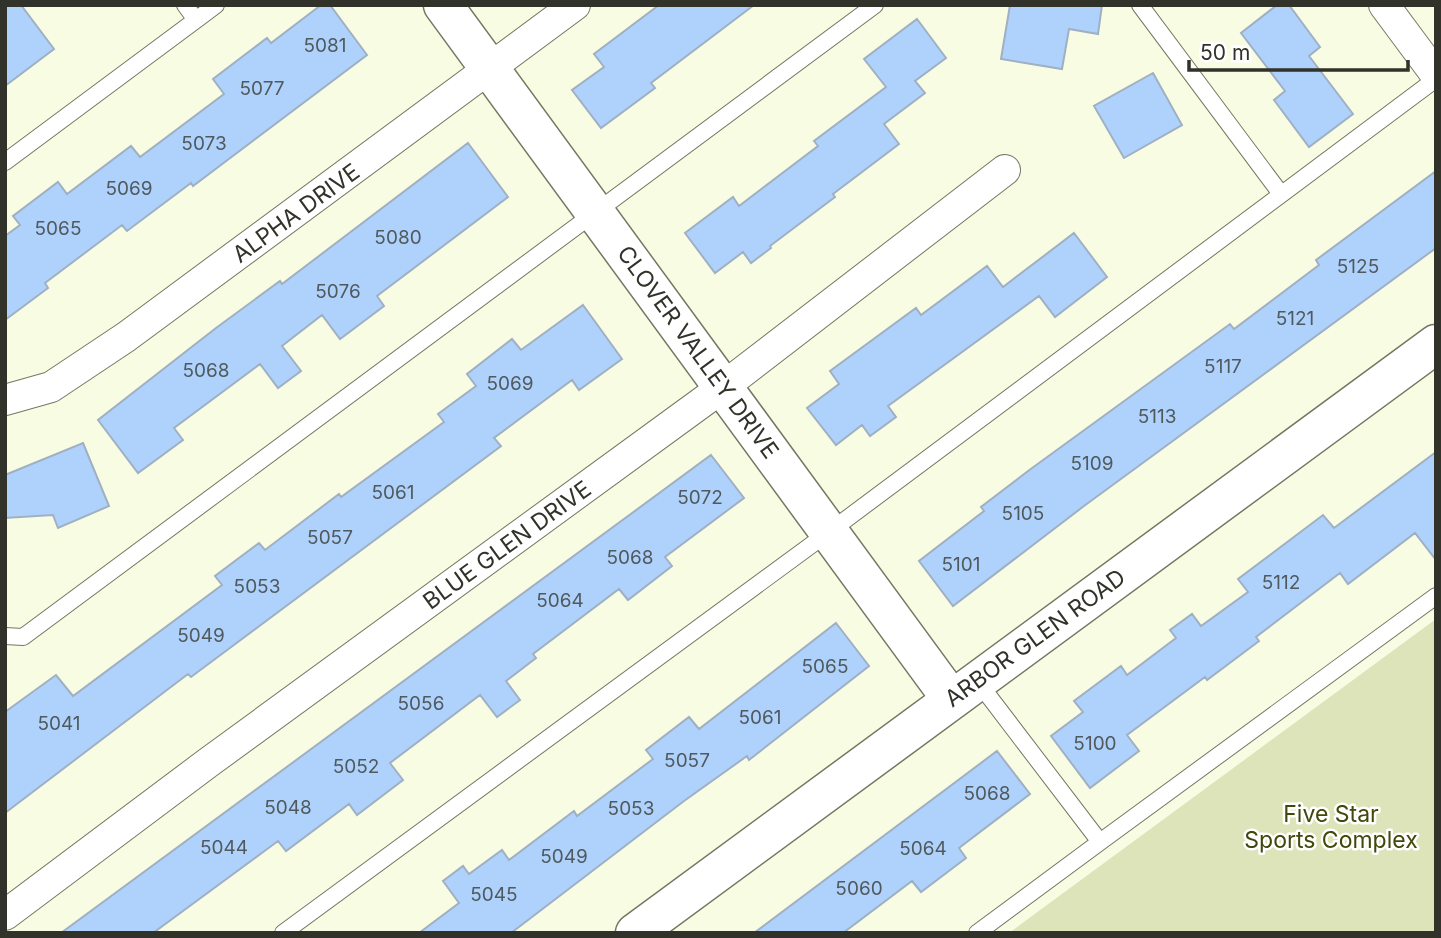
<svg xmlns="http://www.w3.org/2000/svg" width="1441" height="938" font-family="Inter,sans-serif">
  <rect width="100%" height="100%" fill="#f8fce3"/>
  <!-- green -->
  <path fill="#dde4b9" d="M 1436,619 L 1436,933 L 1009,933 Z"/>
  <!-- building -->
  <path fill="#afd2fc" stroke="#a0b0c3" stroke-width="2" d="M 5,5 L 21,5 L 54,49 L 5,86 Z
    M 321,5 L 330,5 L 367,55 L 193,186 L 191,183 L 127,231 L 122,225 L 45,283 L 48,288 L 5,320 L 5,236 L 20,225 L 13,216 L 58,182 L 67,194 L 131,146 L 140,157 L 224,94 L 213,79 L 267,38 L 271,43 Z
    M 659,5 L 754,5 L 651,83 L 655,88 L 601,128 L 572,90 L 604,67 L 594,54 Z
    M 1010,5 L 1102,5 L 1098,34 L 1069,29 L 1062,69 L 1001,59 Z
    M 1277,5 L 1289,5 L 1320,47 L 1309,56 L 1353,114 L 1309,147 L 1274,100 L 1285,91 L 1241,33 Z
    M 917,19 L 946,58 L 915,81 L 925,93 L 884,124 L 899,144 L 833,194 L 835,197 L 770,246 L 771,248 L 751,263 L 743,252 L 715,273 L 685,233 L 733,197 L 739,206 L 818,146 L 814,141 L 886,87 L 864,59 Z
    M 1153,73 L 1182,125 L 1124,158 L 1094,106 Z
    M 468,143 L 508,197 L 377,296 L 384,306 L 340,339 L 322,315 L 282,346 L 301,371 L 278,388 L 260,364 L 174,428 L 183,440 L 138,473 L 98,420 L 216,328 L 280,281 L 282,284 Z
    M 1436,171 L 1436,248 L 1084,506 L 953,606 L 919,561 L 984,511 L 981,507 L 1028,471 L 1230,324 L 1234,329 L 1319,265 L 1316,260 Z
    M 1074,233 L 1107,277 L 1055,317 L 1039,296 L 888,406 L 896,417 L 870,436 L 862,425 L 836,445 L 807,408 L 839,384 L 830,371 L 916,308 L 921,315 L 987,266 L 1003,287 Z
    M 583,305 L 622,359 L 579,390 L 572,380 L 494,438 L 501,446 L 191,677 L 188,674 L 5,813 L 5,712 L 56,675 L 73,696 L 222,585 L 215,576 L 259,543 L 265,550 L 339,494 L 341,497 L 444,422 L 438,414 L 476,386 L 467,374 L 512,339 L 521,350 Z
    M 83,443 L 109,506 L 58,528 L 53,515 L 5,518 L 5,475 Z
    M 1436,452 L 1436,560 L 1415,533 L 1348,584 L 1340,573 L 1256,637 L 1259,641 L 1207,680 L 1205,677 L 1127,735 L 1139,751 L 1090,788 L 1051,736 L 1083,712 L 1074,701 L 1121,666 L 1127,675 L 1176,638 L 1170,630 L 1192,614 L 1201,626 L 1248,592 L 1238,579 L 1323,515 L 1334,528 Z
    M 711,455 L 744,498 L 665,557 L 672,566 L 628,600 L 619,589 L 533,654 L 536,658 L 506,681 L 520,700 L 497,717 L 480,695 L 390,763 L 403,780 L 357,815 L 349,804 L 286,851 L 278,841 L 153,933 L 61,933 Z
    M 836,623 L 869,666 L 749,760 L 747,756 L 684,801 L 511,933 L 419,933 L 459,903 L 443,881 L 463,866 L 469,874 L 502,850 L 509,860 L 574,811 L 577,816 L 653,759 L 646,750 L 689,717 L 699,729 Z
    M 997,751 L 1030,794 L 959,848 L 966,858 L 921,892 L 912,881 L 843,933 L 754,933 Z"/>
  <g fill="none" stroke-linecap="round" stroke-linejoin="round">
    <!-- service casing -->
    <g stroke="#747862" stroke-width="18">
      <path id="service" d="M 185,5 L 196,20 L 216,5
        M 1140,5 L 1281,194
        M 5,162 L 196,20
        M 5,636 L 23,637 L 875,5
        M 1100,842 L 1436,596
        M 283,933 L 829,532 L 1436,79
        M 977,933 L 1100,842 L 978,682"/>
    </g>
    <!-- minor casing -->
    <g stroke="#747862" stroke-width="32">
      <path id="minor" d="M 1384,5 L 1436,75
        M 5,400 L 51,387 L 126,337 L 575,5
        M 5,915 L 209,762 L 723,387 L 1005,170"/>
    </g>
    <!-- tertiary casing -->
    <g stroke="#747862" stroke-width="41">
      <path id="tertiary" d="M 443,5 L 952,700
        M 635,933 L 1436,344"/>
    </g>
    <!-- service -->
    <use href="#service" stroke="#fff" stroke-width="16"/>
    <!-- minor -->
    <use href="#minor" stroke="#fff" stroke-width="30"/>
    <!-- tertiary -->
    <use href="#tertiary" stroke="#fff" stroke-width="38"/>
  </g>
  <g text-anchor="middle" stroke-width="5" stroke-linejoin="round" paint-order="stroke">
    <!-- number labels -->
    <g font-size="19" fill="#505a5e">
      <text x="325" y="52">5081</text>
      <text x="262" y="95">5077</text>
      <text x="204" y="150">5073</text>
      <text x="129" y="195">5069</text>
      <text x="58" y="235">5065</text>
      <text x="398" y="244">5080</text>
      <text x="1358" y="273">5125</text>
      <text x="338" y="298">5076</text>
      <text x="1295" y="325">5121</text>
      <text x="1223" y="373">5117</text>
      <text x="206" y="377">5068</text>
      <text x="510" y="390">5069</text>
      <text x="1157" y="423">5113</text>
      <text x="1092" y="470">5109</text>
      <text x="393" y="499">5061</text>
      <text x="700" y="504">5072</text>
      <text x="1023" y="520">5105</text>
      <text x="330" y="544">5057</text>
      <text x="630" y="564">5068</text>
      <text x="961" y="571">5101</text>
      <text x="1281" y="589">5112</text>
      <text x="257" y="593">5053</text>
      <text x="560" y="607">5064</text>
      <text x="201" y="642">5049</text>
      <text x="825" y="673">5065</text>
      <text x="421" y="710">5056</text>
      <text x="760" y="724">5061</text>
      <text x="59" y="730">5041</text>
      <text x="1095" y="750">5100</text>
      <text x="687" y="767">5057</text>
      <text x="356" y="773">5052</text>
      <text x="987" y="800">5068</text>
      <text x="288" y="814">5048</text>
      <text x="631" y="815">5053</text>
      <text x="224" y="854">5044</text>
      <text x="923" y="855">5064</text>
      <text x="564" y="863">5049</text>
      <text x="859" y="895">5060</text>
      <text x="494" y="901">5045</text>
    </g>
    <!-- street labels -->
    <g font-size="23" fill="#313229" stroke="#fff">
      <text transform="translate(296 213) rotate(-36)" y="8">ALPHA DRIVE</text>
      <text transform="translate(698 352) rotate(54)" y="8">CLOVER VALLEY DRIVE</text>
      <text transform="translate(507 545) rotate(-36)" y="8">BLUE GLEN DRIVE</text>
      <text transform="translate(1035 638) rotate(-36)" y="8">ARBOR GLEN ROAD</text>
    </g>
    <!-- park labels -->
    <g font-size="23" fill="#42480c" stroke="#fff">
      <text x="1331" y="822">Five Star<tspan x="1331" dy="26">Sports Complex</tspan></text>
    </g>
  </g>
  <!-- border -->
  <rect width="1441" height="938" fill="none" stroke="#313229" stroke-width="14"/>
  <!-- scale -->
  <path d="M1189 60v10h219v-10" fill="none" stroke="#313229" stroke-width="3.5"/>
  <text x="1200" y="60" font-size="21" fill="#313229" stroke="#ffffff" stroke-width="5" paint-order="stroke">50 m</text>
</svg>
